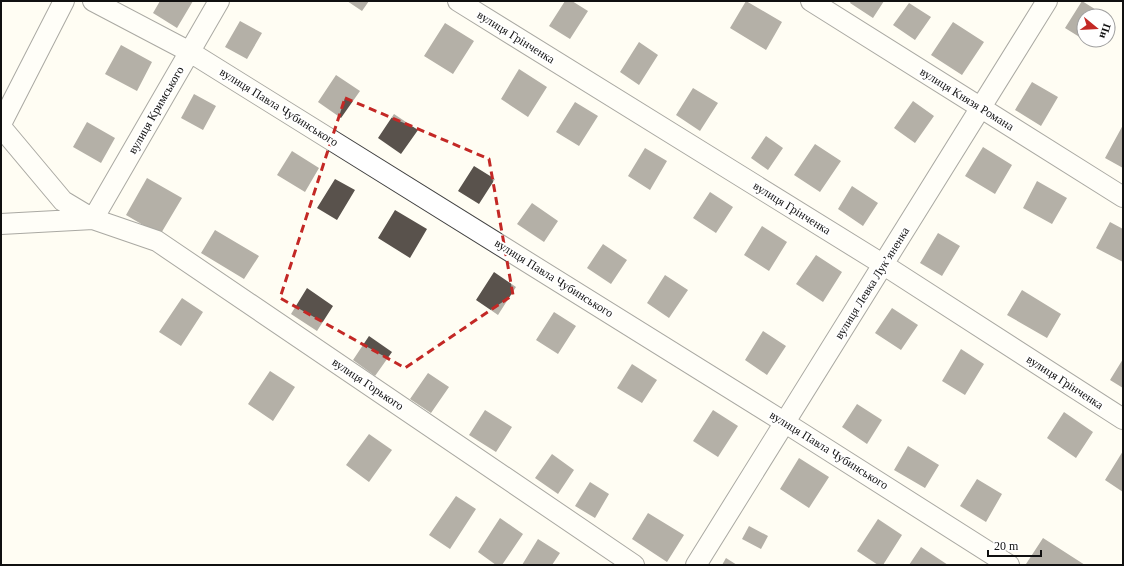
<svg xmlns="http://www.w3.org/2000/svg" width="1124" height="566" font-family="'Times New Roman',serif">
  <rect width="100%" height="100%" fill="#fffdf3"/>
  <!-- building -->
  <path fill="#59524c" d="M 160,1 L 193,1 L 177,28 L 153,13 Z
    M 347,1 L 369,1 L 362,11 Z
    M 565,1 L 572,1 L 588,11 L 570,39 L 549,26 Z
    M 746,1 L 782,22 L 766,50 L 730,28 Z
    M 851,1 L 884,1 L 873,18 L 850,3 Z
    M 1082,1 L 1106,16 L 1084,16 L 1084,40 L 1098,40 L 1094,46 L 1065,28 Z
    M 909,3 L 931,17 L 915,40 L 893,25 Z
    M 240,21 L 262,33 L 247,59 L 225,47 Z
    M 953,22 L 984,42 L 962,75 L 931,55 Z
    M 445,23 L 474,41 L 453,74 L 424,56 Z
    M 639,42 L 658,55 L 639,85 L 620,72 Z
    M 121,45 L 152,62 L 137,91 L 105,74 Z
    M 519,69 L 547,87 L 528,117 L 501,99 Z
    M 336,75 L 360,91 L 341,118 L 318,102 Z
    M 1032,82 L 1058,97 L 1041,126 L 1015,110 Z
    M 693,88 L 718,103 L 700,131 L 676,115 Z
    M 194,94 L 216,106 L 203,130 L 181,118 Z
    M 913,101 L 934,116 L 915,143 L 894,128 Z
    M 575,102 L 598,116 L 579,146 L 556,132 Z
    M 394,114 L 418,130 L 401,154 L 378,138 Z
    M 87,122 L 115,138 L 101,163 L 73,147 Z
    M 1123,125 L 1123,168 L 1105,158 Z
    M 766,136 L 783,148 L 768,170 L 751,158 Z
    M 815,144 L 841,161 L 820,192 L 794,175 Z
    M 983,147 L 1012,165 L 995,194 L 965,176 Z
    M 645,148 L 667,161 L 650,190 L 628,176 Z
    M 292,151 L 319,168 L 305,192 L 277,175 Z
    M 474,166 L 495,179 L 479,204 L 458,191 Z
    M 147,178 L 182,198 L 160,235 L 126,215 Z
    M 335,179 L 355,190 L 337,220 L 317,208 Z
    M 1037,181 L 1067,198 L 1052,224 L 1023,208 Z
    M 852,186 L 878,203 L 863,226 L 838,209 Z
    M 710,192 L 733,207 L 716,233 L 693,218 Z
    M 532,203 L 558,221 L 544,242 L 517,224 Z
    M 395,210 L 427,229 L 410,258 L 378,238 Z
    M 1110,222 L 1123,229 L 1123,262 L 1096,248 Z
    M 762,226 L 787,242 L 769,271 L 744,255 Z
    M 215,230 L 259,256 L 244,279 L 201,253 Z
    M 938,233 L 960,246 L 942,276 L 920,263 Z
    M 603,244 L 627,260 L 611,284 L 587,268 Z
    M 816,255 L 842,272 L 823,302 L 796,284 Z
    M 494,272 L 516,287 L 498,315 L 476,300 Z
    M 665,275 L 688,290 L 669,318 L 647,303 Z
    M 307,288 L 333,306 L 317,331 L 291,314 Z
    M 1022,290 L 1061,314 L 1047,338 L 1007,315 Z
    M 182,298 L 203,312 L 181,346 L 159,332 Z
    M 892,308 L 918,325 L 901,350 L 875,333 Z
    M 554,312 L 576,326 L 558,354 L 536,340 Z
    M 763,331 L 786,346 L 767,375 L 745,360 Z
    M 369,336 L 392,352 L 375,376 L 353,360 Z
    M 961,349 L 984,364 L 965,395 L 942,381 Z
    M 1123,359 L 1123,388 L 1110,380 Z
    M 632,364 L 657,380 L 642,403 L 617,388 Z
    M 270,371 L 295,387 L 273,421 L 248,404 Z
    M 428,373 L 449,387 L 431,413 L 410,399 Z
    M 857,404 L 882,420 L 867,444 L 842,427 Z
    M 485,410 L 512,427 L 496,452 L 469,435 Z
    M 713,410 L 738,426 L 718,457 L 693,441 Z
    M 1064,412 L 1093,432 L 1076,458 L 1047,438 Z
    M 369,434 L 392,450 L 369,482 L 346,465 Z
    M 908,446 L 939,465 L 925,488 L 894,470 Z
    M 1123,451 L 1123,492 L 1105,480 Z
    M 552,454 L 574,470 L 558,494 L 535,478 Z
    M 799,458 L 829,477 L 809,508 L 780,489 Z
    M 977,479 L 1002,494 L 986,522 L 960,506 Z
    M 590,482 L 609,494 L 595,518 L 575,506 Z
    M 456,496 L 476,509 L 450,549 L 429,535 Z
    M 648,513 L 684,535 L 667,562 L 632,539 Z
    M 500,518 L 523,534 L 502,565 L 496,565 L 478,552 Z
    M 878,519 L 902,535 L 883,565 L 878,565 L 857,551 Z
    M 749,526 L 768,536 L 761,549 L 742,539 Z
    M 1043,538 L 1085,565 L 1026,564 Z
    M 538,539 L 560,553 L 552,565 L 522,565 Z
    M 921,547 L 948,565 L 909,565 Z
    M 726,558 L 737,565 L 722,565 Z"/>
  <g fill="none" stroke-linecap="round" stroke-linejoin="round">
    <!-- minor casing -->
    <g stroke="#434343" stroke-width="22">
      <path id="minor" d="M 93,1 L 190,52 L 784,422 L 1009,565
        M 458,1 L 884,265 L 1123,419
        M 811,1 L 1123,197
        M 1,124 L 64,1
        M 1,127 L 63,201 L 93,219 L 157,241 L 634,565
        M 93,219 L 219,1
        M 1,224 L 93,219
        M 696,565 L 1047,1"/>
    </g>
    <!-- minor -->
    <use href="#minor" stroke="#fff" stroke-width="20"/>
  </g>
  <!-- marked area -->
  <path d="M0 0H1124V566H0ZM 345,98 L 489,159 L 513,295 L 405,368 L 280,298 Z" fill="#fffdf3" fill-opacity=".55" fill-rule="evenodd"/>
  <path fill="none" stroke="#c32825" stroke-width="3" stroke-dasharray="8 5" stroke-linejoin="round" d="M 345,98 L 489,159 L 513,295 L 405,368 L 280,298 Z"/>
  <g text-anchor="middle" stroke-width="4" stroke-linejoin="round" paint-order="stroke">
    <!-- street labels -->
    <g font-size="12" fill="#101010" stroke="#fff">
      <text transform="translate(516 37) rotate(32)" y="4">вулиця Грінченка</text>
      <text transform="translate(967 99) rotate(32)" y="4">вулиця Князя Романа</text>
      <text transform="translate(279 107) rotate(32)" y="4">вулиця Павла Чубинського</text>
      <text transform="translate(156 110) rotate(-60)" y="4">вулиця Кримського</text>
      <text transform="translate(792 208) rotate(32)" y="4">вулиця Грінченка</text>
      <text transform="translate(554 278) rotate(32)" y="4">вулиця Павла Чубинського</text>
      <text transform="translate(872 283) rotate(-58)" y="4">вулиця Левка Лукʼяненка</text>
      <text transform="translate(1065 382) rotate(33)" y="4">вулиця Грінченка</text>
      <text transform="translate(368 384) rotate(34)" y="4">вулиця Горького</text>
      <text transform="translate(829 450) rotate(32)" y="4">вулиця Павла Чубинського</text>
    </g>
  </g>
  <!-- border -->
  <rect width="1124" height="566" fill="none" stroke="#101010" stroke-width="4"/>
  <!-- north arrow -->
  <g transform="translate(1096 28) rotate(108)"><circle r="19" fill="#ffffff" stroke="#9f9f9f"/>
  <path d="M0-3L7 15L0 10L-7 15Z" fill="#c32825"/>
  <text y="-6" font-size="11" font-weight="bold" text-anchor="middle" fill="#101010">Пн</text>
  </g>
  <!-- scale -->
  <path d="M988 550v6h53v-6" fill="none" stroke="#101010" stroke-width="2"/>
  <text x="994" y="550" font-size="12" fill="#101010" stroke="#ffffff" stroke-width="3" paint-order="stroke">20 m</text>
</svg>
